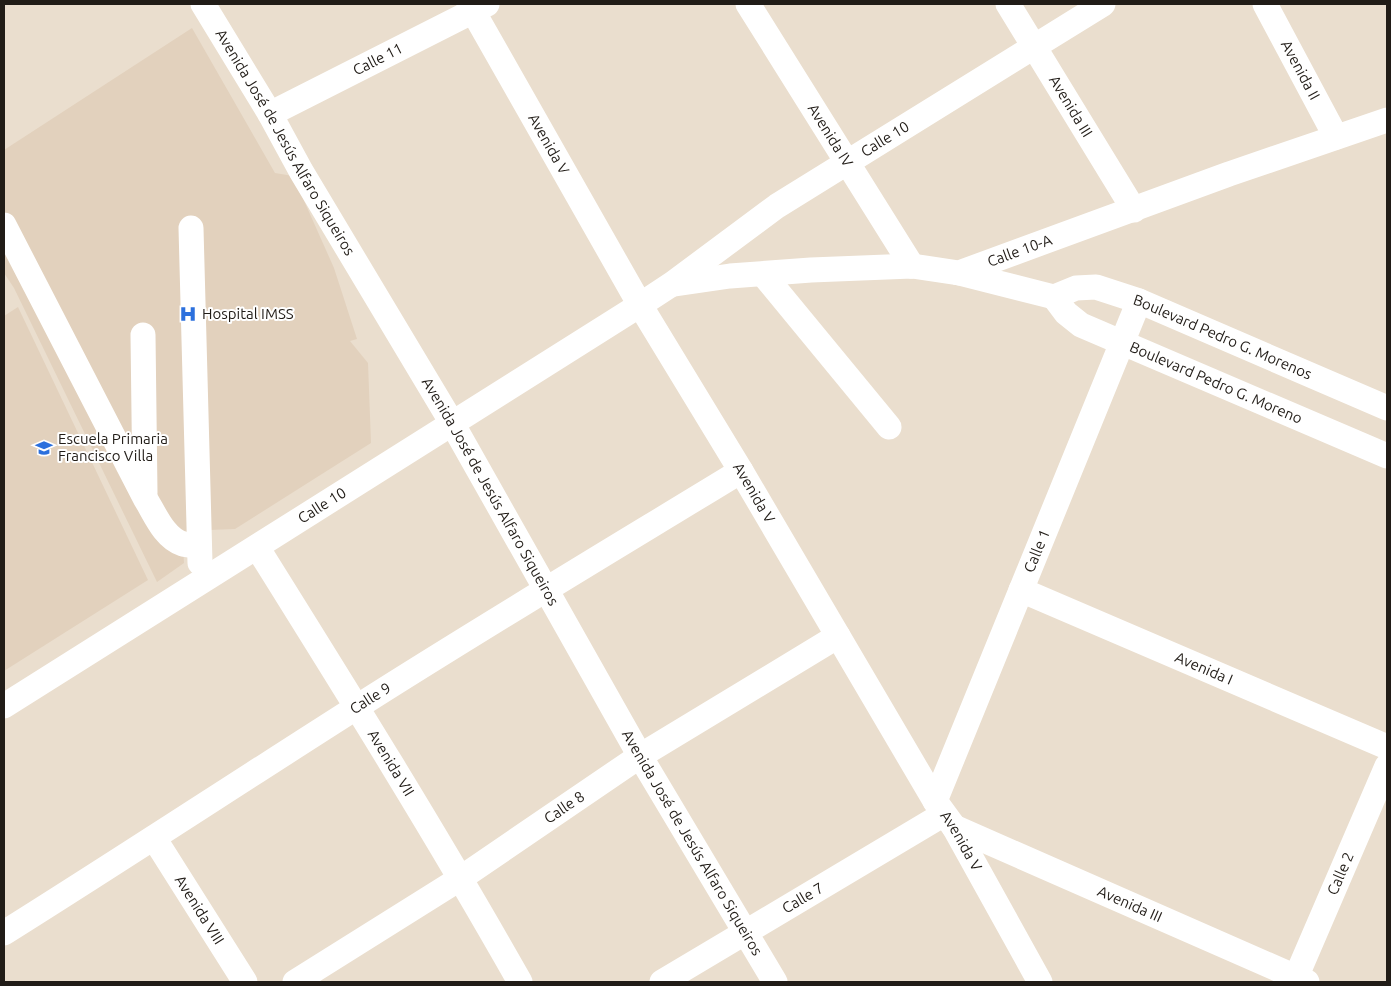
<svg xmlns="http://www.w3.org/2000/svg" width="1391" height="986" font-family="Ubuntu,sans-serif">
  <rect width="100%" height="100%" fill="#eadece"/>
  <!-- built -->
  <path fill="#e2d1bd" d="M 192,28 L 275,173 L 293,176 L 334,268 L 357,339 L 350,341 L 368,363 L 371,443 L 235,529 L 182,531 L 184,563 L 157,582 L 14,288 L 4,273 L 4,150 Z
    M 18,307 L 148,580 L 4,671 L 4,316 Z"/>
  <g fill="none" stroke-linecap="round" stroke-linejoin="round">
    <!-- minor -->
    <g stroke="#fff" stroke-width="25">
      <path id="s1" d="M 203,4 L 270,114 L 301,171 L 452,423 L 640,756 L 775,982"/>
      <path id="s2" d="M 469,4 L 640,305 L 741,471 L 935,801 L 954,827 L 1040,982"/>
      <path id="s3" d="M 748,4 L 912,266"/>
      <path id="s4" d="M 1008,4 L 1134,210"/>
      <path id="s5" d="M 1265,4 L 1336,137"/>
      <path id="s6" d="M 270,114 L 487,4"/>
      <path d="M 4,225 L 145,498 C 155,514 164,538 183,544 C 188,546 194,545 199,546"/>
      <path d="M 191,228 L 200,563"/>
      <path d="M 959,273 L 1054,297"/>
      <path d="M 763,274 L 889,427"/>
      <path id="s7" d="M 675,284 L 730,276 L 811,270 L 912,266 L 959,273 L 1229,174 L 1387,120"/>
      <path id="s8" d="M 1054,297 L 1066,313 L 1081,325 L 1387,456"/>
      <path id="s9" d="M 1054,297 L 1076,288 L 1096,287 L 1139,301 L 1387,408"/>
      <path d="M 143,335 L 145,493"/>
      <path id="s10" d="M 257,547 C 347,691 437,835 520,982"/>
      <path id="s11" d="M 1021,590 L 1387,747"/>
      <path id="s12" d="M 4,706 L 640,305 L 672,284 L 777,206 L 1103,4"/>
      <path id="s13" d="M 935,801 L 1139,301"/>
      <path id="s14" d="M 954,827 L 1307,982"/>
      <path id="s15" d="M 154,838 L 245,982"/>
      <path id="s16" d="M 4,933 C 122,859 239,782 357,707 C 484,626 613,549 741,471"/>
      <path id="s17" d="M 295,982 L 461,878 L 640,756 L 838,636"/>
      <path id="s18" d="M 662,982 L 944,814"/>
      <path id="s19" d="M 1294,982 L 1387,766"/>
    </g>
  </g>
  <!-- icons -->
  <defs>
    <g id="hospital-bare" transform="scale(1.35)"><path d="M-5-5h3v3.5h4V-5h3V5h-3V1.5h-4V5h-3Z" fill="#2c70dd" stroke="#fff" stroke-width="2.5" paint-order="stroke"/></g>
    <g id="school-bare" transform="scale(1.35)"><path d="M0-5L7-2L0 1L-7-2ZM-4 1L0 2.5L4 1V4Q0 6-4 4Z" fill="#2c70dd" stroke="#fff" stroke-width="2.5" paint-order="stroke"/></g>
  </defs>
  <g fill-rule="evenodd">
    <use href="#hospital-bare" x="188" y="314"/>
    <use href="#school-bare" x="44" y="448"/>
  </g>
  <g text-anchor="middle" stroke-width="4" stroke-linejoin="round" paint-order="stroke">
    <!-- street labels -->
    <g font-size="15" fill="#211c17" stroke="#fff">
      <text dy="5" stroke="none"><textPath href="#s6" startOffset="121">Calle 11</textPath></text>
      <text dy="5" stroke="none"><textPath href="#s5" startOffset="75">Avenida II</textPath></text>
      <text dy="5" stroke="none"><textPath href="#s4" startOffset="120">Avenida III</textPath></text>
      <text dy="5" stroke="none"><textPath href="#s3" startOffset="155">Avenida IV</textPath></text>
      <text dy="5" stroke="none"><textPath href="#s12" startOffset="1048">Calle 10</textPath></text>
      <text dy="5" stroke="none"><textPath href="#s1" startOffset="161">Avenida José de Jesús Alfaro Siqueiros</textPath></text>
      <text dy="5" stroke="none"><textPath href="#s2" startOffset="161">Avenida V</textPath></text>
      <text dy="5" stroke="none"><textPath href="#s7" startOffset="350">Calle 10-A</textPath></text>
      <text dy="5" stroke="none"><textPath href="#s9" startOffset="180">Boulevard Pedro G. Morenos</textPath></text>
      <text dy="5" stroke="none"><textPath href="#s8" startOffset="186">Boulevard Pedro G. Moreno</textPath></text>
      <text dy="5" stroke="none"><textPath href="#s1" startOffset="566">Avenida José de Jesús Alfaro Siqueiros</textPath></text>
      <text dy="5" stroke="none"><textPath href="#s2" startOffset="566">Avenida V</textPath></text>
      <text dy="5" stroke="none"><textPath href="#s12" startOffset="376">Calle 10</textPath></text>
      <text dy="5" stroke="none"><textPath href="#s13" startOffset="270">Calle 1</textPath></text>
      <text dy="5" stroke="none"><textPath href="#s11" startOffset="199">Avenida I</textPath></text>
      <text dy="5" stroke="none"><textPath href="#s16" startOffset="435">Calle 9</textPath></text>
      <text dy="5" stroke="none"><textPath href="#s10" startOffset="254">Avenida VII</textPath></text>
      <text dy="5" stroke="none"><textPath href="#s17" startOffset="321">Calle 8</textPath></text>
      <text dy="5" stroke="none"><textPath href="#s2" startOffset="971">Avenida V</textPath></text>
      <text dy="5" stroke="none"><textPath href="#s1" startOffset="971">Avenida José de Jesús Alfaro Siqueiros</textPath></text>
      <text dy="5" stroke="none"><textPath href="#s19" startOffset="118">Calle 2</textPath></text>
      <text dy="5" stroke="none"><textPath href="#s18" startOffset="164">Calle 7</textPath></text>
      <text dy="5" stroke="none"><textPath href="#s14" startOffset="192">Avenida III</textPath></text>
      <text dy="5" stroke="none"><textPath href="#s15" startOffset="85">Avenida VIII</textPath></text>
    </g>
    <!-- poi labels -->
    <g font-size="15" fill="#211c17" stroke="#fff" text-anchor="start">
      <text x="202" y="319">Hospital IMSS</text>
      <text x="58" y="444">Escuela Primaria<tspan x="58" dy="17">Francisco Villa</tspan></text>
    </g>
  </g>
  <!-- border -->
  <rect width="1391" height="986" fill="none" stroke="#211c17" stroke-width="10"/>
</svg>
